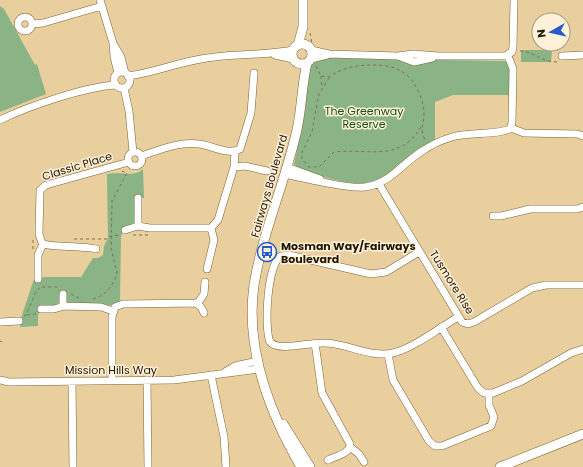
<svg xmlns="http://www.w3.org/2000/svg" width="583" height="467" font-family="Poppins,sans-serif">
  <rect width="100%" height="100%" fill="#e9ce9e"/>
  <!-- green -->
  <path fill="#8ab485" d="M 0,6 L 4,9 L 35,65 L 37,64 L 46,94 L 0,112 Z
    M 521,50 L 552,50 L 551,62 L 521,62 Z
    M 330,58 L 504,61 L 507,62 L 510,69 L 509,95 L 453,95 L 435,102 L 435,140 C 384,164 392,197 324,177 C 317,175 298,169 294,164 L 305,113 L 306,77 L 311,62 L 320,59 Z
    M 143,169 L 144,198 L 135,198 L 135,223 L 125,228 L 121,236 L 120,301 L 111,305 L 68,303 L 66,300 L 60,300 L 56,306 L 41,307 L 38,315 L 38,326 L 20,327 L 22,315 L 34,279 L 40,280 L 43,277 L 81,277 L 93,258 L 98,258 L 103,255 L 104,246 L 108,238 L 107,174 C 121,171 134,178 143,169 Z"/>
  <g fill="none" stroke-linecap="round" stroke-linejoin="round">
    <!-- street casing -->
    <g stroke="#7b6336" stroke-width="8">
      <path id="street" d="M 100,0 L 113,43 L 114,57 L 118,73
        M18 24a7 7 0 1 1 14 0a7 7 0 1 1-14 0Z
        M 32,24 L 43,23 L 102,6
        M 114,45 L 121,57 L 125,73
        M 311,50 L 329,54 L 398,56 L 413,54 L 438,56 L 505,56 L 512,52 L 513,47 L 514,0
        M 275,55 L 293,59
        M 398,56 L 414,62 L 432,58
        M 562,56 L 583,55
        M 311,59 L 327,55
        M114 80a8 8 0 1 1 16 0a8 8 0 1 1-16 0Z
        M 128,76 C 153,73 176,63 201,59 C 232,53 263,56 293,50
        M 124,88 L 129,111 L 133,152
        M 0,120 C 29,106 84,87 116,85
        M 511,128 L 524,133 L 577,134 L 583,136
        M128 159a7 7 0 1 1 14 0a7 7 0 1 1-14 0Z
        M 141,156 C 159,150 180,141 199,144 C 211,145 228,156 240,149 L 251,113 L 254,73
        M 234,167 L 245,166 L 267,171
        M 287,167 L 320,179
        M 285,174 C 299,178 313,180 327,183 C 354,188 372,193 396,172 C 413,157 428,144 452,137 C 467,132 503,135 511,128 L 512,122 L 513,69 L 508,56
        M 379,184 L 462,322 L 468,324 L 474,322 L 532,288 L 546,285 L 583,285
        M 138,198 L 138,226
        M 493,216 L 501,216 L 530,209 L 577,209 L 583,207
        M 125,230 L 138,226 L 150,228 L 211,228 L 218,220 L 234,167 L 235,152
        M 96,249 C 81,245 49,248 42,243 L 39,234 L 40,190 L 46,185 L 129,162
        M 419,252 L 386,272 L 371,274 L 289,255 L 281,256 C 267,264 264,328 270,342 C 279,352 310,342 324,343 C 347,343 370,358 393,353 C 412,349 441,327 458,317
        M 207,269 L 214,240 L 211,228
        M 38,279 L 38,255 L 43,244
        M 63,294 L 63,306
        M 196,303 L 201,307 L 204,313
        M 41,309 L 54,309 L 64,306 L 101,307 L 113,311
        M 0,322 L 19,321
        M 441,327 L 478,388 L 484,393 L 493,393 L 522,381 L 571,353 L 583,349
        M 315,343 L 322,393 L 350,444 C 350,454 336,456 328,460
        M 388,354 L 393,380 L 429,441 L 435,446 L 442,446 L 491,426 L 494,417 L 489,405 L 489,394
        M 225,372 L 235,366 L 258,361
        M 211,375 L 224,437 L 226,467
        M 0,380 L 9,382 L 174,380 L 259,369
        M 112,380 L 112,317 L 115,307 L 123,304 L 198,303 L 204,294 L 205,282
        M 147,380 L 148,467
        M 72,381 L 73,467
        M 350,447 L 359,454 L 364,462"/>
    </g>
    <!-- secondary casing -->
    <g stroke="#7b6336" stroke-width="10">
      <path id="secondary" d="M292 54a10 10 0 1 1 20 0a10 10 0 1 1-20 0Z
        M 298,45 L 303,27 L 303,0
        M 283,424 L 310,467
        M 301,467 C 269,412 245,349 254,285 C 262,235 283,187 295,138 C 302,114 301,88 307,63
        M 500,467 L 583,434"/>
    </g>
    <!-- path -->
    <path stroke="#81704f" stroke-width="1" stroke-dasharray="3 3" stroke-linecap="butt" d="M 310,33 L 312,43
      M 520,51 C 537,52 539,62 558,62
      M 316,66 L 321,76 L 330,77 C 342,67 358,65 373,65 C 396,65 410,72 419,93 C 422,100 424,107 424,114 C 424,127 419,126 425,140
      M 321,76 L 322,87
      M 329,78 L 319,94 L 312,132 L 302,152 L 302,159 L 309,167 L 319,167 L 334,152 C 369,148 399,163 421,127
      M 133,235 L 148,235
      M 74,239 L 107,239 L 111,236 L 120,235
      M 33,249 L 33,240
      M 71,294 L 80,299
      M 93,299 C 105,296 114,285 117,273 L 111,248 L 112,201 L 127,173 L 122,171
      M 27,315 L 36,314
      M 24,316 L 26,315 L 35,294 L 40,287 L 59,287
      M 0,341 L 2,342"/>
    <!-- street -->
    <use href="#street" stroke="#fff" stroke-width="7"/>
    <!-- secondary -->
    <use href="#secondary" stroke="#fff" stroke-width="9"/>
  </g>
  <!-- icons -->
  <defs>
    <g id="bus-ring" transform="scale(1)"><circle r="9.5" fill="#fff1d9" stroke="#245bc8" stroke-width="1.5"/><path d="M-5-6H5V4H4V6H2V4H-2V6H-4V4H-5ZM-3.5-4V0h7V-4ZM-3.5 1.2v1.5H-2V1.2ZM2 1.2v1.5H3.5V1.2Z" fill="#245bc8"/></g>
  </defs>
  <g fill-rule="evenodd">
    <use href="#bus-ring" x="267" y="252"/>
  </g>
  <g text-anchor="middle" stroke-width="3" stroke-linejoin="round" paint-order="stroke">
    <!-- park labels -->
    <g font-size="11" fill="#175112" stroke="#fff1d9">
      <text x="364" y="115">The Greenway<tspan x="364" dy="13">Reserve</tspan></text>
    </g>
    <!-- street labels -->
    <g font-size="11" fill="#1f1604" stroke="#fff1d9">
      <text transform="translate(77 166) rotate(-17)" y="4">Classic Place</text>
      <text transform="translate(269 186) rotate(-74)" y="4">Fairways Boulevard</text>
      <text transform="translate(452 282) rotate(58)" y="4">Tusmore Rise</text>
      <text x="111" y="374">Mission Hills Way</text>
    </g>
    <!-- poi labels -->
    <g font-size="11" font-weight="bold" fill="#1f1604" stroke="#fff1d9" text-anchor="start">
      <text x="281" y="250">Mosman Way/Fairways<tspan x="281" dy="13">Boulevard</tspan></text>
    </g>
  </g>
  <!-- north arrow -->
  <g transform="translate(551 32) rotate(262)"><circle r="19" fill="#fff1d9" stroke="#a59984"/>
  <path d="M0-3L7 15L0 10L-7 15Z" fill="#245bc8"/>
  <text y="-6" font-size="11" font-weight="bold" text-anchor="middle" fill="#1f1604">N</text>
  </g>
</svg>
